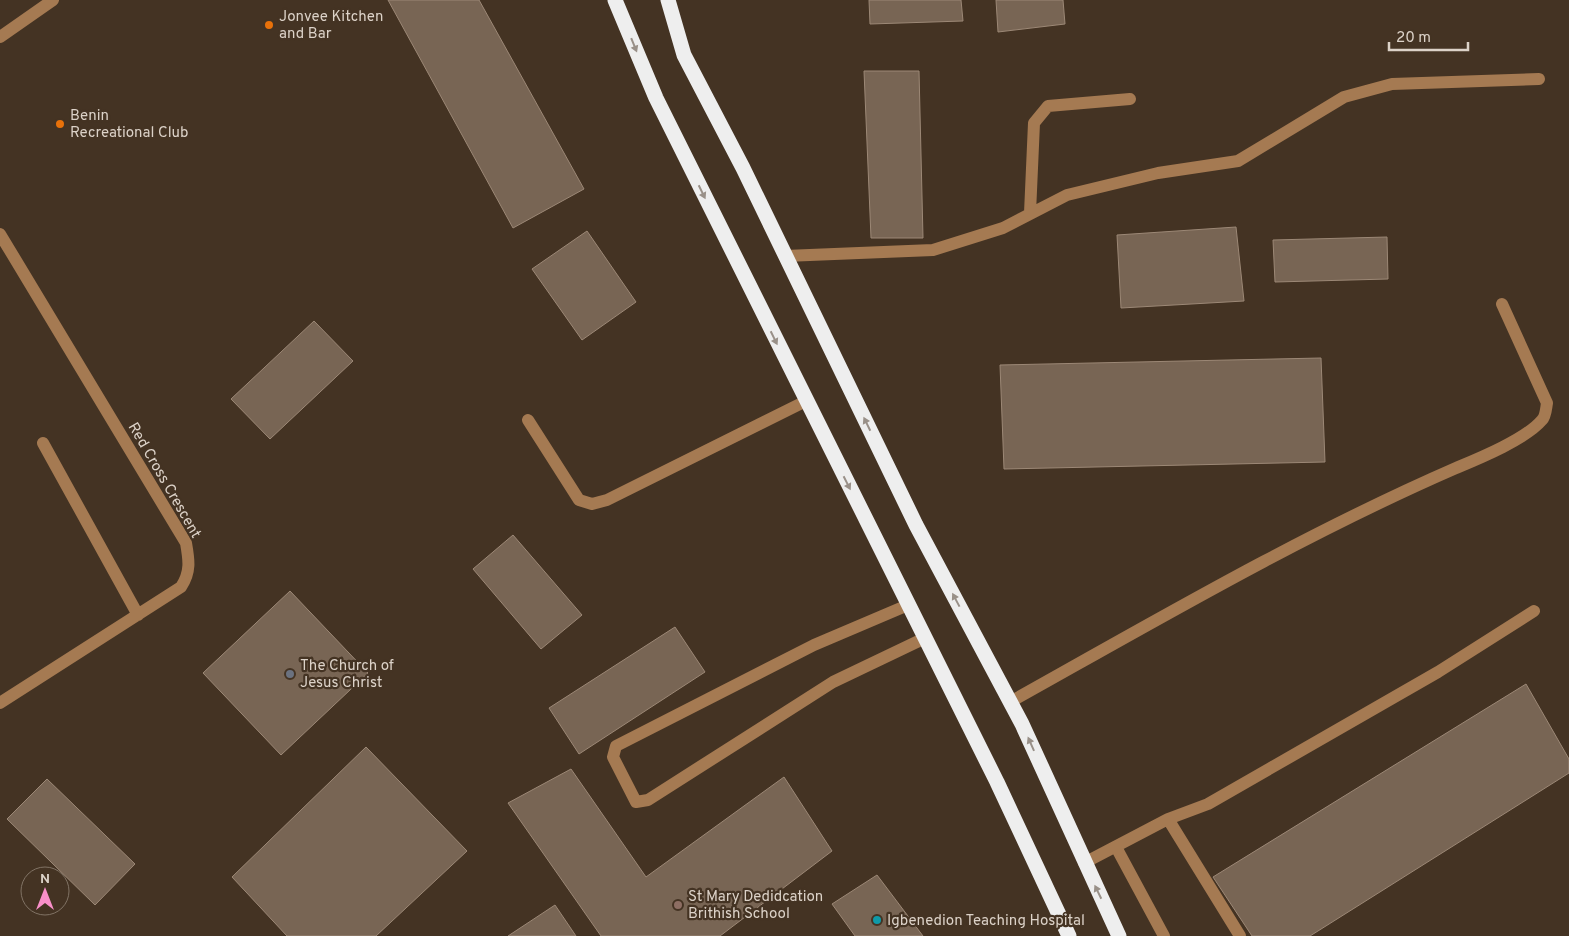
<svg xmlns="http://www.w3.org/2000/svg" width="1569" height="936" font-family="Overpass,sans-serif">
  <rect width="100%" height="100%" fill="#443323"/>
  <!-- building -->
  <path fill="#786554" stroke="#9c8876" d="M 388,0 L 479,0 L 584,189 L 513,228 Z
    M 869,0 L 961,0 L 963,21 L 870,24 Z
    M 996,0 L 1063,0 L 1065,24 L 998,32 Z
    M 864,71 L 919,71 L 923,238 L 871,238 Z
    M 1236,227 L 1244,301 L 1121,308 L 1117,235 Z
    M 587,231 L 636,302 L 582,340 L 532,269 Z
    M 1387,237 L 1388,279 L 1275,282 L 1273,240 Z
    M 314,321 L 353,361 L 270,439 L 231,399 Z
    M 1321,358 L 1325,462 L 1004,469 L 1000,365 Z
    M 513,535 L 582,615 L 541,649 L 473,569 Z
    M 290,591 L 368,673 L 281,755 L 203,673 Z
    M 675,627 L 705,672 L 579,754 L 549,708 Z
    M 1526,684 L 1569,759 L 1569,773 L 1310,936 L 1252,936 L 1213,877 Z
    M 366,747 L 467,851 L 376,936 L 287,936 L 232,877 Z
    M 571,769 L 646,877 L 784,777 L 832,851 L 720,936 L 601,936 L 508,803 Z
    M 47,779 L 135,864 L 95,905 L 7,819 Z
    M 877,875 L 923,936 L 855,936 L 832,904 Z
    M 555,905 L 576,936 L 508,936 Z"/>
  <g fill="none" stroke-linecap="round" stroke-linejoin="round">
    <!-- minor -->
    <path stroke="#a57a52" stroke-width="12" d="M 0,37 L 53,0
      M 1030,213 L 1034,123 L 1048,106 L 1130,99
      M 0,234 L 186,543 C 189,560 191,572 181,587 L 0,703
      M 785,256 L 933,250 L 1003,228 L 1067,195 L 1158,173 L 1238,161 L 1344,97 L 1392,84 L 1539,79
      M 528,420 L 579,500 L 592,504 L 607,500 L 806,401
      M 43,443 L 138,615
      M 908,605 L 814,645 L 616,746 L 613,757 L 636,802 L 648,800 L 833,682 L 925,638
      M 1010,702 C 1157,620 1302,535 1456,468 C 1480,458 1526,439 1542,420 C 1546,416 1546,408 1547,403 L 1502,304
      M 1168,819 L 1240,936
      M 1116,847 L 1164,936
      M 1084,863 L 1168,819 L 1208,804 L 1438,672 L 1534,611"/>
    <!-- highway -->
    <path stroke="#eee" stroke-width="15" d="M 615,0 L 656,98 L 997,782 L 1069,936
      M 668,0 L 684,55 L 743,168 L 916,525 L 1022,724 L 1119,936"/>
  </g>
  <!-- one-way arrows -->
  <defs><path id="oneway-solid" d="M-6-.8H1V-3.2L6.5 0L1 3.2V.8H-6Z" transform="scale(1.25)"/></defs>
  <g fill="#999088">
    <use href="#oneway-solid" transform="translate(634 45) rotate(68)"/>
    <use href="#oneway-solid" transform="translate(702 192) rotate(64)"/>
    <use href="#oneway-solid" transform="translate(774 338) rotate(64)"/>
    <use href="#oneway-solid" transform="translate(867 424) rotate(-116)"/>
    <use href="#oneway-solid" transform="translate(847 483) rotate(63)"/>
    <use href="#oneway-solid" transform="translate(956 600) rotate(-118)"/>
    <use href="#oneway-solid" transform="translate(1031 744) rotate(-114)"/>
    <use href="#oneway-solid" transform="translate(1098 892) rotate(-116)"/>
  </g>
  <!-- markers -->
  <g fill="#e8710a" stroke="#443323" stroke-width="2">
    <circle cx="269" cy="25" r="5"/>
    <circle cx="60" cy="124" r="5"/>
  </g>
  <circle fill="#6b7280" stroke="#443323" stroke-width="2" cx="290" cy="674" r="5"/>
  <circle fill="#8d6e63" stroke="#443323" stroke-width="2" cx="678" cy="905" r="5"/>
  <circle fill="#0f9aa8" stroke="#443323" stroke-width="2" cx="877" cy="920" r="5"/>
  <g text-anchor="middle" stroke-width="4.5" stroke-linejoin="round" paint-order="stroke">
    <!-- poi labels -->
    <g font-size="15" fill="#dcd2c8" stroke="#443323" text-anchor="start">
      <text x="279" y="21">Jonvee Kitchen<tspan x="279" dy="17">and Bar</tspan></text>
      <text x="70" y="120">Benin<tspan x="70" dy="17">Recreational Club</tspan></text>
      <text x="300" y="670">The Church of<tspan x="300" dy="17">Jesus Christ</tspan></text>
      <text x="688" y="901">St Mary Dedidcation<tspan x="688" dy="17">Brithish School</tspan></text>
      <text x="887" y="925">Igbenedion Teaching Hospital</text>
    </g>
    <!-- street labels -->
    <g font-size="15" fill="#dcd2c8" stroke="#443323">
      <text transform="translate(165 480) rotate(60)" y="5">Red Cross Crescent</text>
    </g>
  </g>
  <!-- north arrow -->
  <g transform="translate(45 891)"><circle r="24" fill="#443323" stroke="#817365"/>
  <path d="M0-4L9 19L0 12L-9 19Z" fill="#f98fc9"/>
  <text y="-8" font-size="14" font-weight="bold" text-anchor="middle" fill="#dcd2c8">N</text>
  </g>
  <!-- scale -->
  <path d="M1389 42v8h79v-8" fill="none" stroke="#dcd2c8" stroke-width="2.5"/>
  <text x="1396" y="42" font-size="15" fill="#dcd2c8" stroke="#443323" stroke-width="4" paint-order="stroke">20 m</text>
</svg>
